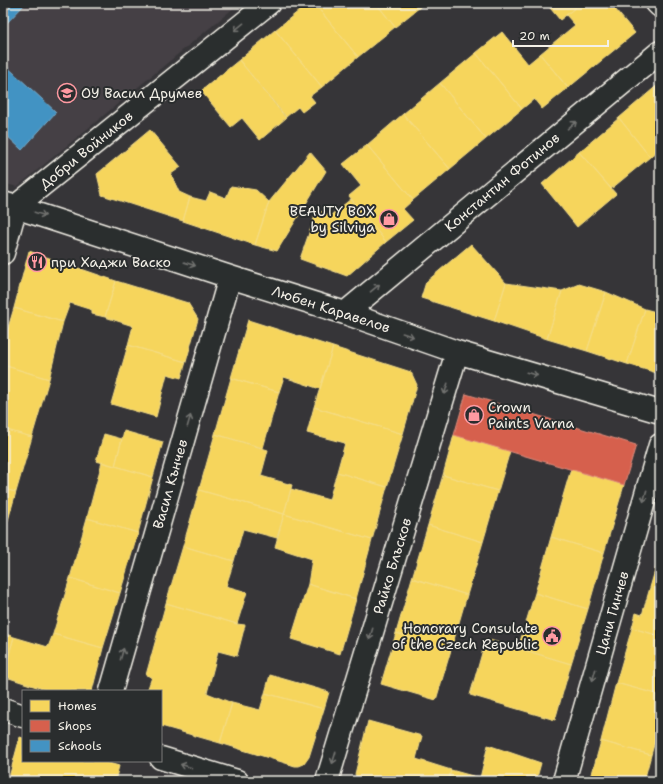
<svg xmlns="http://www.w3.org/2000/svg" width="663" height="784" font-family="'Shantell Sans',sans-serif">
  <rect width="100%" height="100%" fill="#363538"/>
  <filter id="ink" filterUnits="userSpaceOnUse"><feTurbulence type="fractalNoise" baseFrequency=".025" numOctaves="2"/><feDisplacementMap in="SourceGraphic" scale="8" xChannelSelector="R" yChannelSelector="G"/><feConvolveMatrix kernelMatrix="1 2 1 2 8 2 1 2 1" color-interpolation-filters="sRGB"/></filter>
  <g filter="url(#ink)">
    <!-- built -->
    <path fill="#443f44" d="M 3,3 L 240,3 L 17,187 L 3,183 Z"/>
    <!-- homes -->
    <path fill="#f6d55c" stroke="#f5dd86" d="M 309,3 L 314,3 L 358,57 L 322,87 L 275,30 Z
      M 314,3 L 376,3 L 395,27 L 358,57 Z
      M 376,3 L 425,3 L 395,27 Z
      M 546,3 L 581,3 L 560,20 Z
      M 581,3 L 610,3 L 635,33 L 568,88 L 540,54 L 575,25 L 566,15 Z
      M 275,30 L 322,87 L 310,96 L 315,102 L 302,112 L 298,107 L 286,117 L 239,60 Z
      M 502,32 L 528,64 L 540,54 L 568,88 L 542,109 L 534,99 L 522,109 L 476,53 Z
      M 476,53 L 522,109 L 486,139 L 440,83 Z
      M 239,60 L 286,118 L 260,140 L 242,118 L 231,127 L 201,91 Z
      M 440,83 L 486,139 L 450,169 L 403,114 Z
      M 660,83 L 660,148 L 650,157 L 619,118 Z
      M 403,114 L 450,169 L 413,200 L 367,145 Z
      M 619,118 L 650,157 L 611,189 L 579,152 Z
      M 150,130 L 181,167 L 171,174 L 179,192 L 190,197 L 183,221 L 102,195 L 97,174 Z
      M 367,145 L 413,200 L 403,209 L 413,220 L 386,242 L 349,196 L 361,186 L 343,164 Z
      M 310,152 L 326,171 L 277,251 L 255,245 L 269,202 Z
      M 579,152 L 616,194 L 577,227 L 542,184 Z
      M 231,186 L 256,190 L 269,202 L 255,245 L 183,221 L 190,197 L 206,201 L 210,192 L 226,198 Z
      M 351,199 L 386,242 L 347,276 L 300,259 L 317,210 L 331,215 Z
      M 471,244 L 506,283 L 494,321 L 421,298 L 426,282 Z
      M 29,251 L 116,281 L 105,317 L 92,314 L 92,310 L 70,303 L 63,322 L 14,308 Z
      M 116,281 L 188,303 L 198,319 L 186,362 L 128,345 L 133,326 L 105,317 Z
      M 506,283 L 562,291 L 547,339 L 494,321 Z
      M 579,284 L 606,292 L 587,351 L 547,339 L 562,291 Z
      M 606,292 L 645,309 L 627,364 L 587,351 Z
      M 14,308 L 63,322 L 49,379 L 3,365 L 3,344 Z
      M 645,309 L 660,313 L 660,374 L 627,364 Z
      M 248,320 L 333,347 L 320,389 L 284,377 L 279,392 L 231,378 Z
      M 128,345 L 186,362 L 181,378 L 167,374 L 156,417 L 111,404 Z
      M 333,347 L 411,372 L 417,385 L 403,434 L 314,407 Z
      M 3,365 L 49,379 L 32,437 L 3,429 Z
      M 231,378 L 279,392 L 263,448 L 215,434 Z
      M 314,407 L 403,434 L 387,487 L 337,472 L 345,443 L 307,433 Z
      M 3,429 L 32,437 L 16,492 L 3,489 Z
      M 124,431 L 163,442 L 153,477 L 115,466 Z
      M 104,434 L 122,439 L 115,466 L 96,461 Z
      M 215,434 L 268,450 L 261,476 L 292,485 L 284,514 L 199,490 Z
      M 454,435 L 510,451 L 498,491 L 443,475 Z
      M 102,462 L 153,477 L 138,533 L 87,518 Z
      M 571,469 L 624,485 L 604,553 L 551,537 Z
      M 337,472 L 387,487 L 372,540 L 284,514 L 291,489 L 329,500 Z
      M 443,475 L 498,491 L 483,542 L 428,525 Z
      M 3,489 L 16,492 L 3,538 Z
      M 199,490 L 284,514 L 277,538 L 243,529 L 234,561 L 183,546 Z
      M 284,514 L 372,540 L 356,599 L 308,584 L 312,559 L 275,547 Z
      M 87,518 L 138,533 L 120,593 L 70,578 Z
      M 428,525 L 483,542 L 467,595 L 412,578 Z
      M 551,537 L 604,553 L 588,609 L 535,593 Z
      M 183,546 L 234,561 L 226,586 L 247,592 L 237,624 L 166,603 Z
      M 660,554 L 660,575 L 654,574 Z
      M 654,574 L 660,575 L 660,636 L 632,628 L 636,613 L 642,615 Z
      M 70,578 L 120,593 L 103,648 L 53,634 Z
      M 412,578 L 467,595 L 451,650 L 396,633 Z
      M 308,584 L 356,599 L 340,654 L 291,639 Z
      M 535,593 L 588,609 L 571,664 L 518,648 Z
      M 166,603 L 237,624 L 245,625 L 237,656 L 218,651 L 207,693 L 232,703 L 220,743 L 161,726 L 161,691 L 147,691 L 152,677 L 146,675 Z
      M 632,628 L 660,636 L 660,695 L 616,683 Z
      M 3,633 L 14,637 L 3,675 Z
      M 396,633 L 451,650 L 436,700 L 381,684 Z
      M 53,634 L 103,648 L 92,691 L 49,691 L 3,676 L 14,637 L 48,647 Z
      M 486,639 L 571,664 L 555,720 L 470,695 Z
      M 270,675 L 329,692 L 324,709 L 265,693 Z
      M 616,683 L 660,695 L 660,724 L 651,755 L 601,741 Z
      M 265,693 L 324,709 L 309,757 L 304,764 L 299,766 L 295,766 L 220,743 L 232,703 L 260,710 Z
      M 368,721 L 422,736 L 416,759 L 451,770 L 448,781 L 358,781 L 355,774 Z
      M 20,737 L 23,738 L 23,761 L 102,761 L 119,766 L 115,781 L 8,781 Z
      M 601,741 L 651,755 L 644,781 L 590,781 Z
      M 488,745 L 541,763 L 536,781 L 448,781 L 451,770 L 480,778 Z"/>
    <!-- shops -->
    <path fill="#d6604d" stroke="#df8c7c" d="M 466,394 L 636,445 L 624,485 L 454,435 Z"/>
    <!-- schools -->
    <path fill="#4393c3" stroke="#78afce" d="M 3,3 L 26,3 L 3,27 Z
      M 3,63 L 56,112 L 22,150 L 3,132 Z"/>
    <g fill="none" stroke-linecap="round" stroke-linejoin="round">
      <!-- street casing -->
      <g stroke="#f4f1e8" stroke-width="25">
        <path id="street" d="M 657,3 L 660,6
          M 3,203 L 230,277 L 345,313 L 457,352 L 660,412
          M 3,253 L 16,206 L 269,3
          M 345,313 L 660,52
          M 111,691 L 230,277
          M 3,709 L 23,716
          M 161,758 L 237,781
          M 327,781 L 457,352
          M 564,781 L 660,445"/>
      </g>
      <!-- street -->
      <use href="#street" stroke="#2a2d2e" stroke-width="22"/>
    </g>
    <!-- one-way arrows -->
    <defs><path id="oneway-shaft" d="M-6 0H5M1.5-3L5.5 0L1.5 3" fill="none" stroke-width="1.6" stroke-linecap="round" stroke-linejoin="round"/></defs>
    <g stroke="#71726f">
      <use href="#oneway-shaft" transform="translate(239 27) rotate(141)"/>
      <use href="#oneway-shaft" transform="translate(572 125) rotate(-40)"/>
      <use href="#oneway-shaft" transform="translate(40 214) rotate(18)"/>
      <use href="#oneway-shaft" transform="translate(190 264) rotate(18)"/>
      <use href="#oneway-shaft" transform="translate(375 288) rotate(-40)"/>
      <use href="#oneway-shaft" transform="translate(408 335) rotate(19)"/>
      <use href="#oneway-shaft" transform="translate(532 374) rotate(16)"/>
      <use href="#oneway-shaft" transform="translate(446 389) rotate(107)"/>
      <use href="#oneway-shaft" transform="translate(189 421) rotate(-74)"/>
      <use href="#oneway-shaft" transform="translate(645 496) rotate(106)"/>
      <use href="#oneway-shaft" transform="translate(371 634) rotate(107)"/>
      <use href="#oneway-shaft" transform="translate(122 654) rotate(-74)"/>
      <use href="#oneway-shaft" transform="translate(594 675) rotate(106)"/>
      <use href="#oneway-shaft" transform="translate(334 758) rotate(107)"/>
      <use href="#oneway-shaft" transform="translate(186 766) rotate(-163)"/>
    </g>
  </g>
  <!-- icons -->
  <defs>
    <g id="school-ring" transform="scale(1)"><circle r="9.5" fill="#2a2d2e" stroke="#ff9aa2" stroke-width="1.5"/><path d="M0-5L7-2L0 1L-7-2ZM-4 1L0 2.5L4 1V4Q0 6-4 4Z" fill="#ff9aa2"/></g>
    <g id="shop-ring" transform="scale(1)"><circle r="9.5" fill="#2a2d2e" stroke="#ff9aa2" stroke-width="1.5"/><path d="M-5-2.5h2.3a2.7 3.5 0 0 1 5.4 0H5L5.5 6h-11ZM-1.5-2.5h3a1.5 2.3 0 0 0-3 0Z" fill="#ff9aa2"/></g>
    <g id="restaurant-ring" transform="scale(1)"><circle r="9.5" fill="#2a2d2e" stroke="#ff9aa2" stroke-width="1.5"/><path d="M-5-6h1v4h1v-4h1v4h1v-4h1v5L-1.5 .5V6h-2V.5L-5-1ZM5-6V6H3V1.5H1.5Q1.5-4 5-6Z" fill="#ff9aa2"/></g>
    <g id="civic-ring" transform="scale(1)"><circle r="9.5" fill="#2a2d2e" stroke="#ff9aa2" stroke-width="1.5"/><path d="M-.6-6.5H3V-4.5H.6V-3L4-1V1h2V6H-6V1h2V-1L-.6-3ZM-1.2 2.5V6h2.4V2.5Z" fill="#ff9aa2"/></g>
  </defs>
  <g fill-rule="evenodd">
    <use href="#school-ring" x="67" y="93"/>
    <use href="#shop-ring" x="389" y="219"/>
    <use href="#restaurant-ring" x="37" y="262"/>
    <use href="#shop-ring" x="474" y="415"/>
    <use href="#civic-ring" x="552" y="636"/>
  </g>
  <g text-anchor="middle" stroke-width="4" stroke-linejoin="round" paint-order="stroke">
    <!-- poi labels -->
    <g font-size="14" fill="#f4f1e8" stroke="#2a2d2e" text-anchor="start">
      <text x="81" y="98">ОУ Васил Друмев</text>
      <text x="375" y="216" text-anchor="end">BEAUTY BOX<tspan x="375" dy="16">by Silviya</tspan></text>
      <text x="51" y="267">при Хаджи Васко</text>
      <text x="488" y="412">Crown<tspan x="488" dy="16">Paints Varna</tspan></text>
      <text x="538" y="633" text-anchor="end">Honorary Consulate<tspan x="538" dy="16">of the Czech Republic</tspan></text>
    </g>
    <!-- street labels -->
    <g font-size="14" fill="#f4f1e8" stroke="#2a2d2e">
      <text transform="translate(86 150) rotate(-39)" y="5">Добри Войников</text>
      <text transform="translate(502 182) rotate(-40)" y="5">Константин Фотинов</text>
      <text transform="translate(331 309) rotate(18)" y="5">Любен Каравелов</text>
      <text transform="translate(170 484) rotate(-74)" y="5">Васил Кънчев</text>
      <text transform="translate(392 566) rotate(-73)" y="5">Райко Блъсков</text>
      <text transform="translate(612 613) rotate(-74)" y="5">Цани Гинчев</text>
    </g>
  </g>
  <!-- margin -->
  <rect width="663" height="784" fill="none" stroke="#2a2d2e" stroke-width="16"/>
  <rect x="8" y="8" width="647" height="768" fill="none" stroke="#f4f1e8" stroke-width="1.5" filter="url(#ink)"/>
  <!-- legend -->
  <rect x="22" y="690" width="140" height="72" fill="#2a2d2e" stroke="#7b7b78"/>
  <rect x="30" y="700" width="20" height="12" fill="#f6d55c" stroke="#7b7b78"/>
  <text x="58" y="710" font-size="12" fill="#f4f1e8">Homes</text>
  <rect x="30" y="720" width="20" height="12" fill="#d6604d" stroke="#7b7b78"/>
  <text x="58" y="730" font-size="12" fill="#f4f1e8">Shops</text>
  <rect x="30" y="740" width="20" height="12" fill="#4393c3" stroke="#7b7b78"/>
  <text x="58" y="750" font-size="12" fill="#f4f1e8">Schools</text>
  <!-- scale -->
  <path d="M513 40v6h95v-6" fill="none" stroke="#f4f1e8" stroke-width="2"/>
  <text x="519" y="40" font-size="12" fill="#f4f1e8" stroke="#2a2d2e" stroke-width="3" paint-order="stroke">20 m</text>
</svg>
